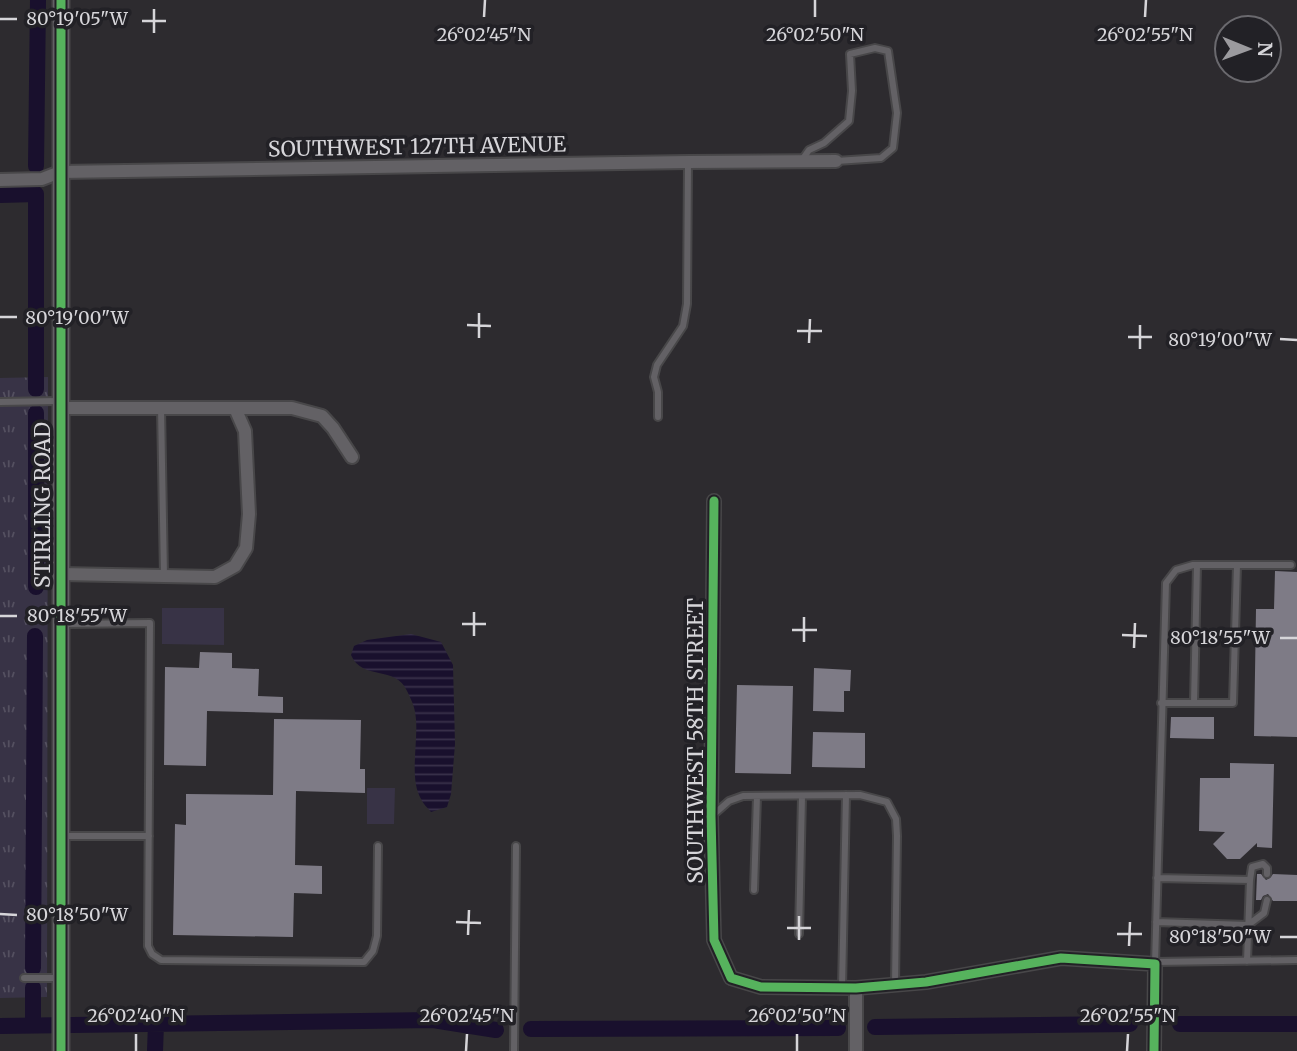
<svg xmlns="http://www.w3.org/2000/svg" width="1297" height="1051" font-family="Merriweather,serif">
  <defs>
    <pattern id="park-tufts" width="24" height="20" patternUnits="userSpaceOnUse" patternTransform="scale(1.75)"><rect width="24" height="20" fill="#383346"/><path d="M3 7l-1-3M5 7V3M7 7l1-3M15 17l-1-3M17 17v-4M19 17l1-3" fill="none" stroke="#545060"/></pattern>
    <pattern id="water-rules" width="6" height="5" patternUnits="userSpaceOnUse" patternTransform="scale(1.75)"><rect width="6" height="5" fill="#19102d"/><path d="M0 2.5h6" fill="none" stroke="#3a324b"/></pattern>
  </defs>
  <rect width="100%" height="100%" fill="#2d2b2f"/>
  <!-- park -->
  <path fill="url(#park-tufts)" d="M 48,377 L 47,997 L 0,998 L 0,378 Z"/>
  <!-- garden -->
  <path fill="#383346" d="M 162,608 L 224,608 L 224,645 L 162,644 Z
    M 367,788 L 395,788 L 394,824 L 367,824 Z"/>
  <!-- water -->
  <path fill="url(#water-rules)" d="M 411,634 L 441,642 L 453,665 L 455,744 L 451,794 L 447,807 L 431,812 C 428,808 423,804 421,799 C 408,777 420,737 415,712 C 414,705 410,697 407,691 C 396,665 362,681 351,655 L 354,646 L 367,640 Z"/>
  <g fill="none" stroke-linecap="round" stroke-linejoin="round">
    <!-- canal -->
    <path stroke="#19102d" stroke-width="16" d="M 36,166 L 38,0
      M 0,195 L 36,194 L 36,389
      M 36,413 L 36,587
      M 33,968 L 35,636
      M 1180,1024 L 1297,1024
      M 0,1026 L 433,1020 L 496,1030
      M 33,1026 L 33,988
      M 875,1027 L 1130,1024
      M 531,1029 L 838,1028
      M 155,1051 L 156,1024"/>
  </g>
  <!-- building -->
  <path fill="#7e7b86" d="M 1275,571 L 1297,572 L 1297,737 L 1254,736 L 1256,609 L 1274,609 Z
    M 200,652 L 232,653 L 232,668 L 259,669 L 258,696 L 283,697 L 283,713 L 207,711 L 206,766 L 164,765 L 165,667 L 199,668 Z
    M 814,668 L 851,670 L 850,691 L 844,691 L 844,712 L 813,711 Z
    M 737,685 L 793,686 L 791,774 L 735,773 Z
    M 1171,717 L 1214,717 L 1214,739 L 1170,738 Z
    M 274,719 L 361,720 L 360,769 L 365,769 L 365,793 L 296,791 L 295,865 L 322,866 L 322,894 L 294,893 L 293,937 L 173,935 L 175,824 L 186,825 L 186,794 L 273,795 Z
    M 813,732 L 865,733 L 865,768 L 812,767 Z
    M 1230,763 L 1274,764 L 1272,848 L 1257,847 L 1257,843 L 1240,859 L 1227,859 L 1213,844 L 1225,832 L 1199,831 L 1200,778 L 1230,778 Z
    M 1257,874 L 1261,874 L 1266,880 L 1270,878 L 1273,874 L 1297,875 L 1297,901 L 1273,901 L 1268,894 L 1263,896 L 1261,900 L 1256,900 Z"/>
  <g fill="none" stroke-linecap="round" stroke-linejoin="round">
    <!-- service casing -->
    <g stroke="#484749" stroke-width="10">
      <path id="service" d="M 802,160 L 809,150 L 824,143 L 849,121 L 852,91 L 850,54 L 875,48 L 888,51 L 897,113 L 893,148 L 881,158 L 836,161
        M 0,402 L 58,401
        M 161,407 L 164,576
        M 658,417 L 658,392 L 654,377 L 657,365 L 683,326 L 687,304 L 688,162
        M 63,624 L 150,623 L 148,946 L 152,954 L 161,960 L 364,962 L 373,951 L 377,936 L 378,846
        M 1161,703 L 1233,703 L 1237,565
        M 1194,703 L 1197,565
        M 713,815 L 729,801 L 743,796 L 860,795 L 887,802 L 896,819 L 897,836 L 895,985
        M 63,836 L 149,836
        M 1157,878 L 1250,880 L 1247,961
        M 1250,880 L 1252,867 L 1263,864 L 1267,868 L 1267,874
        M 754,890 L 757,796
        M 1156,922 L 1248,925 L 1264,913 L 1267,900
        M 799,934 L 802,796
        M 1155,962 L 1297,960
        M 1155,964 L 1166,583 L 1176,570 L 1193,565 L 1291,565
        M 24,978 L 60,978
        M 842,988 L 846,795
        M 514,1051 L 516,846"/>
    </g>
    <!-- minor casing -->
    <g stroke="#484749" stroke-width="16">
      <path id="minor" d="M 0,180 L 42,179 L 60,172 L 688,162 L 836,161
        M 60,408 L 292,408 L 322,416 L 333,428 L 352,457
        M 714,501 L 711,816 L 714,940 L 731,978 L 761,987 L 856,988 L 926,982 L 1061,958 L 1155,964 L 1154,1051
        M 61,574 L 215,577 L 235,566 L 246,548 L 249,514 L 245,431 L 235,408
        M 856,1051 L 856,988"/>
    </g>
    <!-- tertiary casing -->
    <g stroke="#484749" stroke-width="19">
      <path id="tertiary" d="M 61,1051 L 61,0"/>
    </g>
    <!-- service -->
    <use href="#service" stroke="#636165" stroke-width="6"/>
    <!-- minor -->
    <use href="#minor" stroke="#636165" stroke-width="12"/>
    <!-- tertiary -->
    <use href="#tertiary" stroke="#636165" stroke-width="16"/>
    <!-- cycleway casing -->
    <g stroke="#222126" stroke-width="13">
      <path id="cycleway" d="M 714,501 L 711,816 L 714,940 L 731,978 L 761,987 L 856,988 L 926,982 L 1061,958 L 1155,964 L 1154,1051
        M 61,1051 L 61,0"/>
    </g>
    <!-- cycleway -->
    <use href="#cycleway" stroke="#56b35d" stroke-width="9"/>
  </g>
  <!-- ticks -->
  <path fill="none" stroke="#d6d5d9" stroke-width="2.5" d="M 484,17 L 485,0M 815,17 L 815,0M 1145,17 L 1146,0M 0,19 L 17,19M 142,21 L 166,21M 154,33 L 154,9M 0,317 L 17,317M 467,325 L 491,326M 797,331 L 822,331M 1128,337 L 1152,337M 479,338 L 479,313M 1280,339 L 1297,340M 809,343 L 810,319M 1140,349 L 1140,325M 0,616 L 17,616M 462,624 L 486,624M 792,630 L 817,630M 1122,635 L 1147,636M 474,636 L 474,612M 1280,638 L 1297,638M 804,642 L 804,617M 1134,648 L 1135,623M 0,914 L 17,915M 456,922 L 481,923M 787,928 L 811,928M 1117,934 L 1142,934M 468,935 L 469,910M 1280,937 L 1297,937M 799,940 L 799,916M 1129,946 L 1130,922M 136,1051 L 136,1034M 466,1051 L 467,1034M 797,1051 L 797,1034M 1127,1051 L 1128,1034"/>
  <g text-anchor="middle" stroke-width="7" stroke-linejoin="round" paint-order="stroke">
    <!-- street labels -->
    <g font-size="21" fill="#d6d5d9" stroke="#222126">
      <text transform="translate(417 147) rotate(-1)" y="7">SOUTHWEST 127TH AVENUE</text>
      <text transform="translate(43 505) rotate(-90)" y="7">STIRLING ROAD</text>
      <text transform="translate(696 741) rotate(-90)" y="7">SOUTHWEST 58TH STREET</text>
    </g>
  </g>
  <g font-size="18" text-anchor="middle" fill="#d6d5d9" stroke="#222126" stroke-width="7" stroke-linejoin="round" paint-order="stroke">
    <text x="77" y="25">80°19'05"W</text>
    <text x="484" y="41">26°02'45"N</text>
    <text x="815" y="41">26°02'50"N</text>
    <text x="1145" y="41">26°02'55"N</text>
    <text x="77" y="324">80°19'00"W</text>
    <text x="1220" y="346">80°19'00"W</text>
    <text x="77" y="622">80°18'55"W</text>
    <text x="1220" y="644">80°18'55"W</text>
    <text x="77" y="921">80°18'50"W</text>
    <text x="1220" y="943">80°18'50"W</text>
    <text x="136" y="1022">26°02'40"N</text>
    <text x="467" y="1022">26°02'45"N</text>
    <text x="797" y="1022">26°02'50"N</text>
    <text x="1128" y="1022">26°02'55"N</text>
  </g>
  <!-- north arrow -->
  <g transform="translate(1248 49) rotate(91)"><circle r="33" fill="#222126" stroke="#6a696e" stroke-width="2"/>
  <path d="M0-5L12 26L0 18L-12 26Z" fill="#9b9a9e"/>
  <text y="-10" font-size="19" font-weight="bold" text-anchor="middle" fill="#d6d5d9">N</text>
  </g>
</svg>
